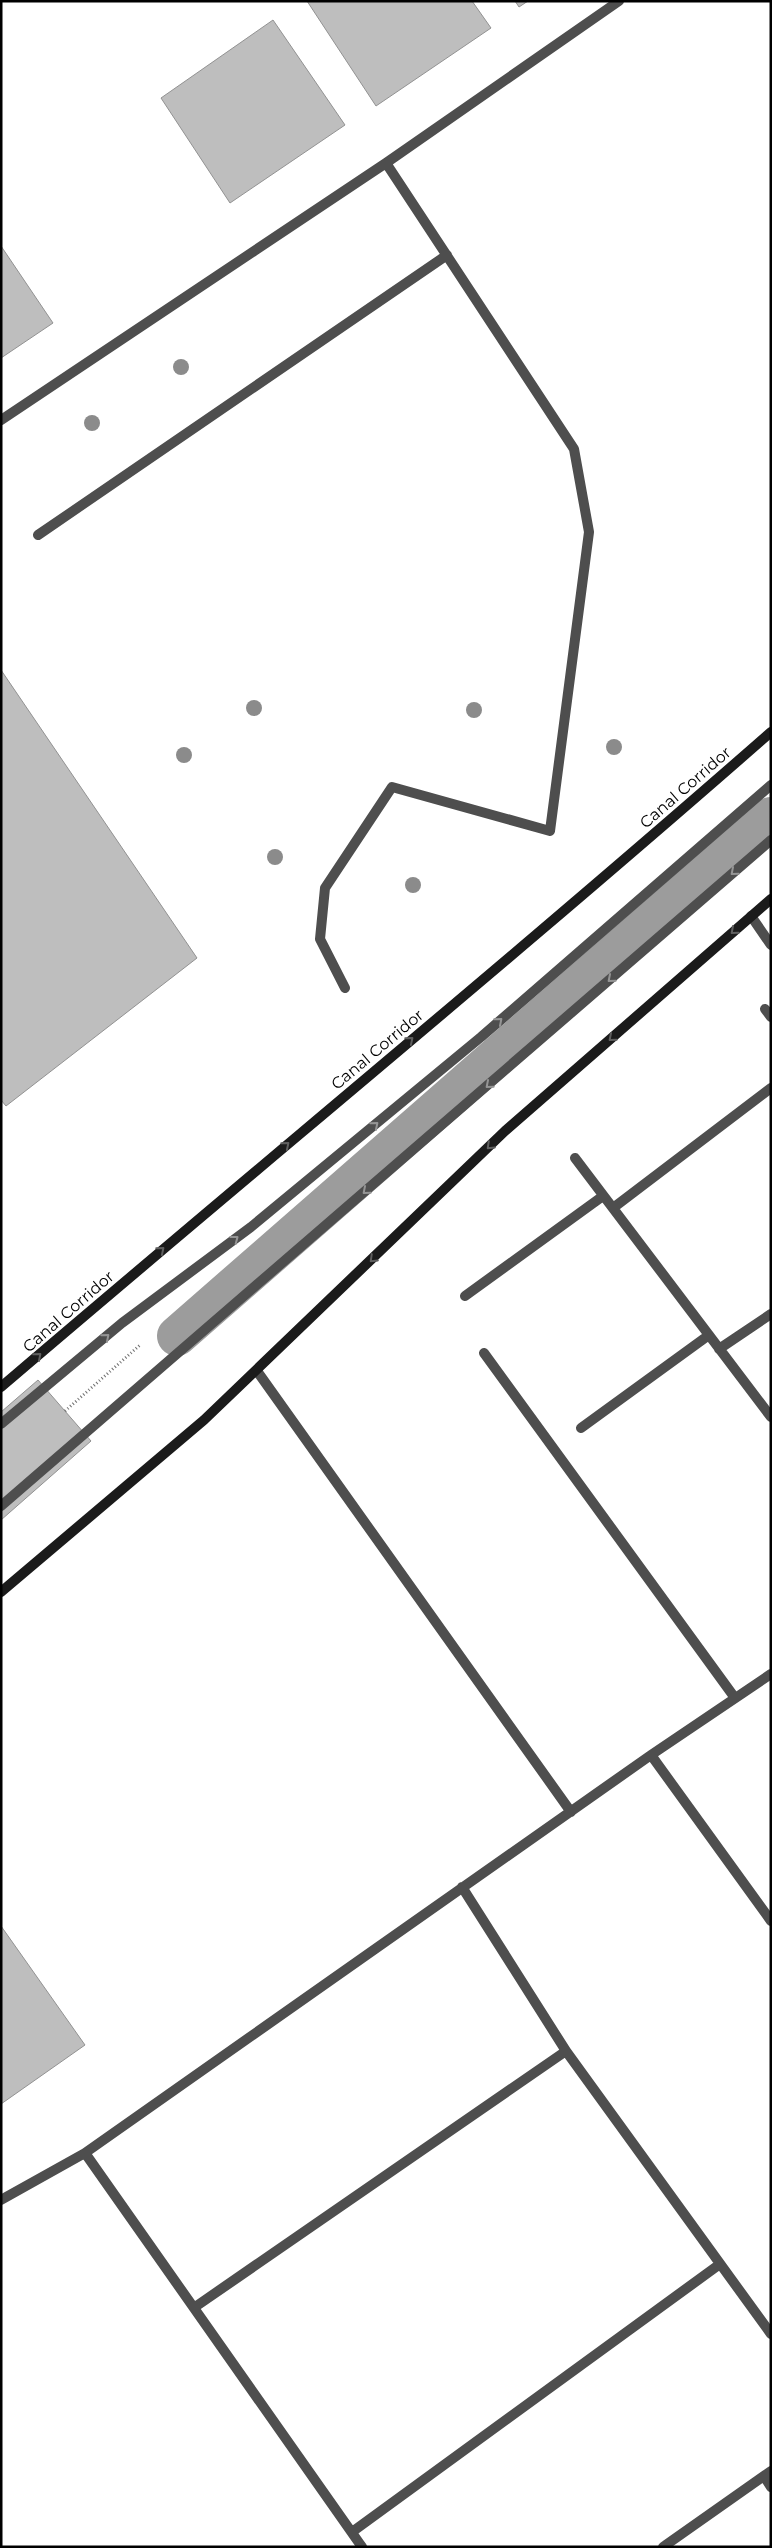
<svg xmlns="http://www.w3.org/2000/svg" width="772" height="2548" font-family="Montserrat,sans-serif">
  <rect width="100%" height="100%" fill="#fff"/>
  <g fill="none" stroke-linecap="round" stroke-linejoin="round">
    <!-- canal -->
    <path stroke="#9c9c9c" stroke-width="40" d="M 177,1336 L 771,817"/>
  </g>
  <!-- building -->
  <path fill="#bebebe" stroke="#929292" d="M 307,1 L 472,1 L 491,28 L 376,106 Z
    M 515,1 L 528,1 L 519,7 Z
    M 273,20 L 345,125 L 230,203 L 161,98 Z
    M 1,246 L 53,323 L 1,358 Z
    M 1,670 L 197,958 L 6,1106 L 1,1100 Z
    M 38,1380 L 91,1441 L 1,1520 L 1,1412 Z
    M 1,1926 L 85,2045 L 1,2104 Z"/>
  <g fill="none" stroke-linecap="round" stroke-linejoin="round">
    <!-- path -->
    <path stroke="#707070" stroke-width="3" stroke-dasharray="1 2.5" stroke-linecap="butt" d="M 65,1411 L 140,1345"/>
    <!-- lane -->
    <path stroke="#4e4e4e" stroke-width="10" d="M 1,1424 L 122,1323 L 251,1227 L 481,1037 L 771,785
      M 1,1506 L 771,840
      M 764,2476 L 771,2487
      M 663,2547 L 771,2471"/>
    <!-- street -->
    <path stroke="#4e4e4e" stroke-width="10" d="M 1,420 L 386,163 L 619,1
      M 38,535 L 447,255
      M 751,916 L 771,945
      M 345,988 L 320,939 L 325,888 L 392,787 L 550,831 L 589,532 L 574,449 L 386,163
      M 765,1009 L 771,1017
      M 575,1158 L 771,1417
      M 613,1208 L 771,1088
      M 465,1296 L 603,1196
      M 719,1349 L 771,1314
      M 484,1353 L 735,1698
      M 257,1371 L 571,1812
      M 581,1428 L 709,1335
      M 651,1755 L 771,1921
      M 462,1887 L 566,2051 L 771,2334
      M 85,2153 L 362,2547
      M 1,2200 L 85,2153 L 651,1755 L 771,1674
      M 195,2307 L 566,2051
      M 352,2532 L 720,2264"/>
    <!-- secondary -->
    <path stroke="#1b1b1b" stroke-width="10" d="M 1,1387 C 257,1168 518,954 771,732
      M 1,1592 L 204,1420 L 505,1131 L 771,899"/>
  </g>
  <!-- trees -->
  <g fill="#8b8b8b">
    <circle cx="181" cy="367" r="8"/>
    <circle cx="92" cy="423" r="8"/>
    <circle cx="254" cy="708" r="8"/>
    <circle cx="474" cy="710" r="8"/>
    <circle cx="614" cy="747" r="8"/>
    <circle cx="184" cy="755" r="8"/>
    <circle cx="275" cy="857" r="8"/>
    <circle cx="413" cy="885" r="8"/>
  </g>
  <!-- one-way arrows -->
  <defs><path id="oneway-chevron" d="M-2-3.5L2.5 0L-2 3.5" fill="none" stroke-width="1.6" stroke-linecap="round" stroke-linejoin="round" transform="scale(1.25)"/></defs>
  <g stroke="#959595">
    <use href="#oneway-chevron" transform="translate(734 872) rotate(139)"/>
    <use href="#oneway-chevron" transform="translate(611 979) rotate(139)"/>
    <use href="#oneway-chevron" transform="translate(499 1021) rotate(-41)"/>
    <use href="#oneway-chevron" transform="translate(489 1085) rotate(139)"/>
    <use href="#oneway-chevron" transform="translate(375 1125) rotate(-40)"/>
    <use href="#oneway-chevron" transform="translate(366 1191) rotate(139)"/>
    <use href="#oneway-chevron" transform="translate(235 1239) rotate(-37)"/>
    <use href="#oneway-chevron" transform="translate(106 1337) rotate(-40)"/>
  </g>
  <g stroke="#5f5f5f">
    <use href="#oneway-chevron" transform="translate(734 931) rotate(139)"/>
    <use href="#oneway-chevron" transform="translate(612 1038) rotate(139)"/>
    <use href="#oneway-chevron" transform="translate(410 1040) rotate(-40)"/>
    <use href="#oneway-chevron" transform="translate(286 1145) rotate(-40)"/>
    <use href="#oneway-chevron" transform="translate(490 1146) rotate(136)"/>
    <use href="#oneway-chevron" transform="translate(161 1250) rotate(-40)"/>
    <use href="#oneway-chevron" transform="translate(373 1259) rotate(136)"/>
    <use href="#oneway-chevron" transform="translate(38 1356) rotate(-41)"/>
  </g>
  <g text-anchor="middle" stroke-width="4" stroke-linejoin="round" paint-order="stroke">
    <!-- street labels -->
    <g font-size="16" fill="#000" stroke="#fff">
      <text transform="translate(685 787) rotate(-41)" y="6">Canal Corridor</text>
      <text transform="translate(377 1049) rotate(-40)" y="6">Canal Corridor</text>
      <text transform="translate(68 1311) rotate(-41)" y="6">Canal Corridor</text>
    </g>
  </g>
  <!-- border -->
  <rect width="772" height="2548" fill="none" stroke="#000000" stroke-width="5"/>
</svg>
